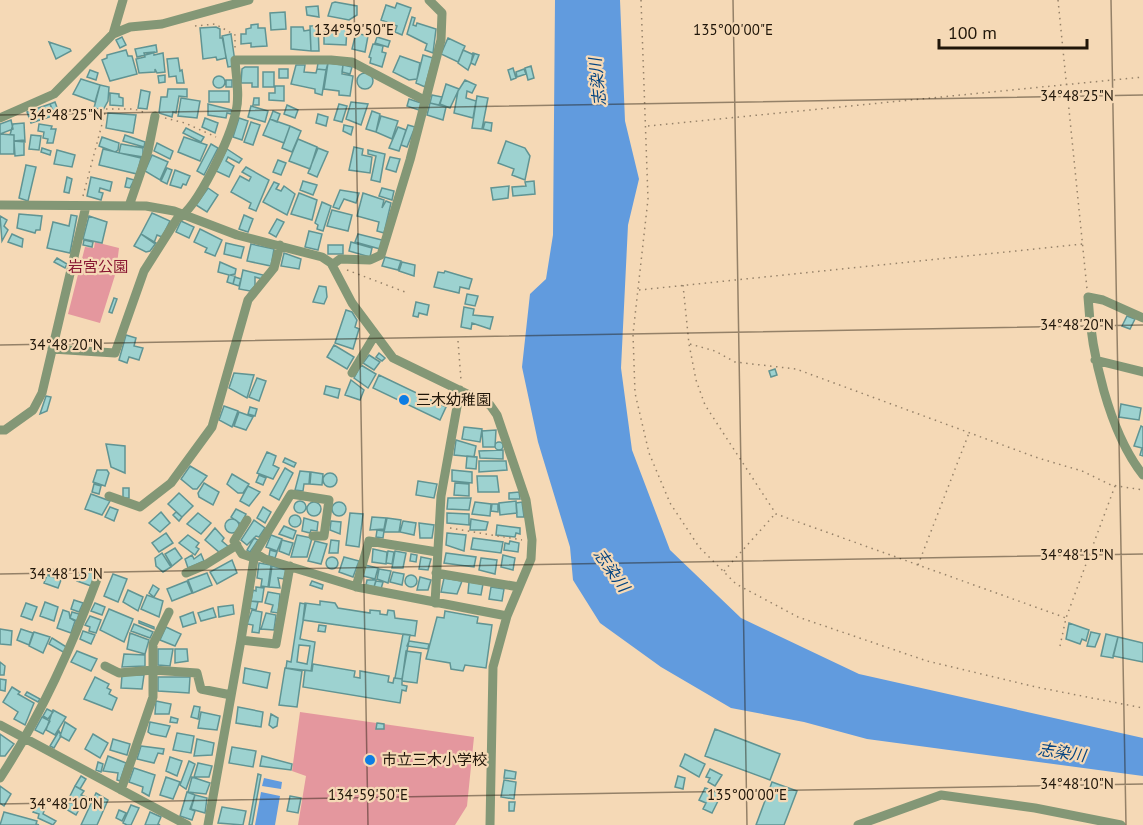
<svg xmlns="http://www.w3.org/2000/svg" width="1143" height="825" font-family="'PT Sans','Noto Sans JP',sans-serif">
  <rect width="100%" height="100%" fill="#f5d9b6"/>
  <!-- green -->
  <path fill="#e4979e" d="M 95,242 L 119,248 L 116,272 L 100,323 L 68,314 L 85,247 L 94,248 Z
    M 300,712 L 474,737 L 467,806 L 455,825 L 298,825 L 306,776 L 292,771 Z"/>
  <!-- water -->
  <path fill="#619bde" d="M 555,0 L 620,0 L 625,121 L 639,179 L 628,225 L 621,368 L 632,450 L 670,550 L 741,618 L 859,674 L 1143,738 L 1143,776 L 867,739 L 804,722 L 731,708 L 661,667 L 600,623 L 573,580 L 570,547 L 538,442 L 522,367 L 530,294 L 546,279 L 553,235 Z
    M 264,778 L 282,782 L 281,789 L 262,786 Z
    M 261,792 L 280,796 L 275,825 L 255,825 Z"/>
  <!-- building -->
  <path fill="#9dd2d0" stroke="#609493" stroke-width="1.5" fill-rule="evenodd" d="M 335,2 L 357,6 L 357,15 L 349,20 L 328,16 L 332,3 Z
    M 397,3 L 411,8 L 402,35 L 395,32 L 397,26 L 381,20 L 386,5 L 395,8 Z
    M 318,6 L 319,17 L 307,15 L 306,7 Z
    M 285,12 L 286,29 L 271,30 L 270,13 Z
    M 412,17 L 415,18 L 413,25 L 416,26 L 417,23 L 436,29 L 433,53 L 425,50 L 427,44 L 407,34 Z
    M 258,24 L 258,28 L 265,28 L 267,46 L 251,47 L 251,43 L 241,44 L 241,34 L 246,34 L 246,29 L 251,28 L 251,25 Z
    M 310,26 L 318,26 L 319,51 L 311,51 Z
    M 216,27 L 220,29 L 220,38 L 223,38 L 226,58 L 217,60 L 216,57 L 203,59 L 200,28 Z
    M 291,27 L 303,27 L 304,31 L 310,30 L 311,51 L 291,49 Z
    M 334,28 L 347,28 L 346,45 L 324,44 L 324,31 L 334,31 Z
    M 356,33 L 368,36 L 365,52 L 352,49 Z
    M 231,34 L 235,62 L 234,66 L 228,67 L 222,36 Z
    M 122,37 L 126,45 L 120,48 L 116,40 Z
    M 377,37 L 390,41 L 388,47 L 375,43 Z
    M 448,38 L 465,46 L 458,62 L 441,54 Z
    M 49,42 L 70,49 L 71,51 L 56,59 Z
    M 373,44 L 383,46 L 382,52 L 386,53 L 382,67 L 370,63 L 371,58 L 369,57 Z
    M 156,45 L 157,52 L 137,57 L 135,49 Z
    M 126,50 L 128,56 L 132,56 L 137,74 L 110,81 L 102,60 L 107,58 L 107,55 Z
    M 463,50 L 474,55 L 468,70 L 458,63 Z
    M 154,52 L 154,55 L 163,53 L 165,72 L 157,73 L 155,69 L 155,72 L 139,73 L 136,59 L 145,57 L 144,53 Z
    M 473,53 L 479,55 L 475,65 L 471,63 Z
    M 423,55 L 433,58 L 425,87 L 416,83 Z
    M 400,56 L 420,63 L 417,79 L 409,80 L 393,72 Z
    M 178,58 L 180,71 L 182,70 L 184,83 L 177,83 L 176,76 L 169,77 L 167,59 Z
    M 318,63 L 328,63 L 326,70 L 317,69 Z
    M 328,63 L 343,65 L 342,74 L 353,76 L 350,96 L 339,95 L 339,91 L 324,89 Z
    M 296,65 L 305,65 L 304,72 L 316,73 L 317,69 L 326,70 L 322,95 L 315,93 L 315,89 L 291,84 Z
    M 343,65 L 352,67 L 350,74 L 342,72 Z
    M 531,66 L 534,78 L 528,80 L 525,68 Z
    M 245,67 L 258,67 L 258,87 L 252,87 L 252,83 L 241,83 L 242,69 Z
    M 513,68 L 516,78 L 511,80 L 508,70 Z
    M 279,69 L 288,69 L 288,78 L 279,78 Z
    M 524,69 L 526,74 L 517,77 L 516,72 Z
    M 90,70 L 98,73 L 96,80 L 87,77 Z
    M 263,72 L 274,72 L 274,87 L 263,87 Z
    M357 81a8 8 0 1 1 16 0a8 8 0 1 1-16 0Z
    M 165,75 L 165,82 L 159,83 L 158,76 Z
    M213 82a6 6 0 1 1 12 0a6 6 0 1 1-12 0Z
    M 81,79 L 100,85 L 95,102 L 73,94 Z
    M 226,80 L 232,80 L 232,87 L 226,87 Z
    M 465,80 L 476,85 L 472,93 L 467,91 L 466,98 L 476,101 L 473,118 L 454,113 L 458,91 Z
    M 446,84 L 459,89 L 450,108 L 440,104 Z
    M 100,85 L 109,87 L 108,101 L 103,110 L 94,108 Z
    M 275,86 L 284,86 L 284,101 L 269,100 L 269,93 L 275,93 Z
    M 168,89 L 187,89 L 187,97 L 179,96 L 176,113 L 173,112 L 172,117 L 159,113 L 161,97 L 167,97 Z
    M 141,90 L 150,92 L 147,109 L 138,108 Z
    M 209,91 L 229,91 L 229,102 L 209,102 Z
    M 110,93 L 119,94 L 119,97 L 123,98 L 123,106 L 110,105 Z
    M 432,95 L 442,97 L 439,105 L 430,103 Z
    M 477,96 L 488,98 L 482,129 L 472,128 Z
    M 181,98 L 200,101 L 197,118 L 178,116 Z
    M 254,98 L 259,98 L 259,105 L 253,105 Z
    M 409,99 L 421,103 L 419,110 L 407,106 Z
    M 55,102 L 58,110 L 53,112 L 50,104 Z
    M 351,102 L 368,104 L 361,125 L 346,119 Z
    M 430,103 L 446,107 L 443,120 L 427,115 Z
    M 50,104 L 55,115 L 31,123 L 27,112 Z
    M 208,104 L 232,110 L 231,114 L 227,113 L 226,118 L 208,115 Z
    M 339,104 L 347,106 L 342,122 L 334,120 Z
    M 287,105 L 298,110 L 295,118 L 284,114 Z
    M 251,106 L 268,111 L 265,122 L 248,117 Z
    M 273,111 L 280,114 L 277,122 L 270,119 Z
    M 372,111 L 380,114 L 376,132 L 366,129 Z
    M 108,113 L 136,115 L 133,133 L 106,128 Z
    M 318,114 L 328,117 L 326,126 L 316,123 Z
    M 381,116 L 398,121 L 392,139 L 376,132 Z
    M 205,118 L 218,123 L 215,133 L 202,127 Z
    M 239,118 L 248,121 L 242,140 L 233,137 Z
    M 270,119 L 290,126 L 284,143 L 263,135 Z
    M 11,120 L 13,129 L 0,134 L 0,124 Z
    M 251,122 L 260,125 L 253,145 L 244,142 Z
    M 485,122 L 492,123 L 491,131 L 483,129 Z
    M 24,123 L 25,142 L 14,141 L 14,135 L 10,135 L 13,124 Z
    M 39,124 L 52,126 L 51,129 L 56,129 L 53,143 L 47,143 L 48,139 L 43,138 L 44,132 L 38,131 Z
    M 344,125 L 353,127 L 351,135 L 343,131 Z
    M 408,125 L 415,127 L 407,147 L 401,145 Z
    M 290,126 L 301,131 L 292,152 L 282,148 Z
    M 398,127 L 406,130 L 399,151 L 389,148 Z
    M 186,128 L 204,137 L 201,142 L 183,133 Z
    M 0,134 L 14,135 L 14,154 L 0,154 Z
    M 31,135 L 41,136 L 39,150 L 29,149 Z
    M 125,135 L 145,142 L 144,147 L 123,141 Z
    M 102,137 L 119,143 L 118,150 L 115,152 L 99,146 Z
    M 184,137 L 207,145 L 200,161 L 178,152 Z
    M 298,139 L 317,147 L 310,169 L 289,161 Z
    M 24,140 L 24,155 L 15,156 L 14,141 Z
    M 506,141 L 525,148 L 530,156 L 525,180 L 512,175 L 514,169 L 498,163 Z
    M 157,143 L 173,151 L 170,159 L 154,151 Z
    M 121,144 L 143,148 L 143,157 L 119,153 Z
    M 211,144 L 218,148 L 204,175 L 197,171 Z
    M 354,147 L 363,149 L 362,155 L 372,157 L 370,173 L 349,170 Z
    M 42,148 L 51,151 L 50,155 L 41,152 Z
    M 318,148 L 328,152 L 317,177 L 308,173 Z
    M 103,149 L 141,158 L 137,174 L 99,165 Z
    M 227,149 L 242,159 L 239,163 L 228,157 L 226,161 L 234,166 L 229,177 L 216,171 Z
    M 57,150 L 75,155 L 72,167 L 54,164 Z
    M 368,150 L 385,154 L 380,182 L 371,180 L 376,156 L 368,154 Z
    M 152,155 L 168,162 L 160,180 L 145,171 Z
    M 390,157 L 400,159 L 396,172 L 386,169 Z
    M 278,160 L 286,163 L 281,175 L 273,172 Z
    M 26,165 L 36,167 L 28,201 L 19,198 Z
    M 246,167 L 269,180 L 256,211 L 249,208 L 251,203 L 231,192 L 240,176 L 249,181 L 251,177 L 242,172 Z
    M 167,168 L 172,170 L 167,184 L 161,181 Z
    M 175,170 L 190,176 L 186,185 L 183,184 L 181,188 L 170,185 Z
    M 67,177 L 72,179 L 69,193 L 64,192 Z
    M 91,177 L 112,182 L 110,191 L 100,188 L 99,192 L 103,193 L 101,200 L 87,196 Z
    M 127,178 L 134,180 L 130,188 L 125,187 Z
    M 303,181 L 317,185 L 313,195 L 300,190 Z
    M 534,181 L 535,194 L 513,196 L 512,187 L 526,186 L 525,182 Z
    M 274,182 L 279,184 L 276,189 L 281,191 L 284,186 L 295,194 L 287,215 L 263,202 Z
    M 509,186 L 508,198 L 493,200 L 491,188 Z
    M 208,188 L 218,195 L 207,212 L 196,205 Z
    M 382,188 L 394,191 L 392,200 L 379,196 Z
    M 340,190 L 359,193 L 356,203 L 344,199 L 339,209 L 333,207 Z
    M 299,193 L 317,200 L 312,220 L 291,214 Z
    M 363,193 L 384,200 L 382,208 L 386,201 L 391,203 L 384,233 L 377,231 L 379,222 L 357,216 Z
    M 322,202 L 331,206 L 323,231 L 317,229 L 318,225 L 315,223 Z
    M 332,210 L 352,215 L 348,231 L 327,226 Z
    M 152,213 L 170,221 L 162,237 L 157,235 L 154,243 L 141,234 Z
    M 19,214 L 42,216 L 40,230 L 36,230 L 35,233 L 17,228 Z
    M 71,215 L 77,216 L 70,253 L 47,248 L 53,222 L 69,226 Z
    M 244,215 L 253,219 L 248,232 L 239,229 Z
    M 0,216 L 7,220 L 4,226 L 8,230 L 2,241 Z
    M 89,216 L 107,222 L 102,243 L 83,239 Z
    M 277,219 L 284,222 L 276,237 L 269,233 Z
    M 181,221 L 194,227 L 189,238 L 176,232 Z
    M 200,229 L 222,240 L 215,256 L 205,252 L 207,248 L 194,242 Z
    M 309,231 L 322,234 L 318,250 L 305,247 Z
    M 12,234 L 23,239 L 22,247 L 8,242 Z
    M 141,234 L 156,243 L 150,251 L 146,252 L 134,246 Z
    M 358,234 L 382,240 L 380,249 L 355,242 Z
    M 84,240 L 93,242 L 92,247 L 83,245 Z
    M 351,242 L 372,248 L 370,257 L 349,251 Z
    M 226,243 L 244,247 L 241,258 L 224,254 Z
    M 251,244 L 274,249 L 271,266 L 247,261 Z
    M 328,245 L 343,245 L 343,254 L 328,254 Z
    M 284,253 L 301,259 L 299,269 L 281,266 Z
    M 385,257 L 401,261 L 398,270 L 382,266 Z
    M 57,258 L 67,264 L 65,268 L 54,262 Z
    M 220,262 L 236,269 L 235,274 L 230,275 L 235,276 L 233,284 L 227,282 L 229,275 L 218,272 Z
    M 402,262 L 415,265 L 414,276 L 399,271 Z
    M 243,270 L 263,275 L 262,279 L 255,277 L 255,286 L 250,291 L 239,289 Z
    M 445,271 L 472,279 L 469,289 L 460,287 L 459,293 L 434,287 L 438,272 L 444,273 Z
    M 235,277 L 241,279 L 239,286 L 233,284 Z
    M 319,286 L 326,287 L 327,297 L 324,304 L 313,302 Z
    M 467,294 L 478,296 L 475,306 L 465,304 Z
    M 114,298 L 117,299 L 112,313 L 109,312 Z
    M 416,302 L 429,305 L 427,315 L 419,313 L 418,317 L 413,316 Z
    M 464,307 L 474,309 L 473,315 L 493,317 L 490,329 L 472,323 L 471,329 L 461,327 Z
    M 346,310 L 352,312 L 357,320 L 355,327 L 359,329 L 353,349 L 335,343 Z
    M 1127,316 L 1135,319 L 1130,329 L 1122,326 Z
    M 126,335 L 136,338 L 134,346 L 143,348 L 139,360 L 129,357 L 127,363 L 119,360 Z
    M 334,345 L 354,357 L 347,369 L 327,357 Z
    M 379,353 L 385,358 L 382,361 L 376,357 Z
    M 369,355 L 380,362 L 374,370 L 363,363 Z
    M 361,365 L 376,374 L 368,388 L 354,378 Z
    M 775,369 L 777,375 L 771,377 L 769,371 Z
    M 234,373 L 254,375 L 247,398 L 229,388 Z
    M 379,375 L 446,407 L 440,420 L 373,388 Z
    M 257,378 L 266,381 L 259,401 L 249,397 Z
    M 351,380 L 364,390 L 360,400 L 345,395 Z
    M 326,386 L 340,389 L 338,398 L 324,394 Z
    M 46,396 L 51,397 L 47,411 L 40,414 Z
    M 1121,404 L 1141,408 L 1139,420 L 1119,417 Z
    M 224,406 L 238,411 L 232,427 L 219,420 Z
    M 250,407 L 257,409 L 255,416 L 248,414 Z
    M 239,412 L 253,417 L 246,430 L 234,426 Z
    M 1141,426 L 1143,427 L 1143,456 L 1140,455 L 1142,448 L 1134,446 Z
    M 464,427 L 482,429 L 480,442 L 462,439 Z
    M 496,430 L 495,447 L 483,447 L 482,431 Z
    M 456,440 L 476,446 L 474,457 L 454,455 Z
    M495 446a4 4 0 1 1 8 0a4 4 0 1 1-8 0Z
    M 106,444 L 125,446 L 125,473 L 111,467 Z
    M 503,450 L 503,459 L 480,458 L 479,451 Z
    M 267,452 L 276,456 L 273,465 L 279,468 L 273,479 L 257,473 Z
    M 467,456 L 477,457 L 476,469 L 466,468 Z
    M 285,458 L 296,463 L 294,467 L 283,462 Z
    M 479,461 L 506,461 L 507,470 L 479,472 Z
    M 190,466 L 207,476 L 197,489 L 193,489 L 181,479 Z
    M 285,468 L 293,473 L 279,500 L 270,495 Z
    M 97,470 L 107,470 L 109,473 L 105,486 L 93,482 Z
    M 452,470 L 472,472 L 472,483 L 452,481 Z
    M 300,471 L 310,472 L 309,484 L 304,484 L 303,491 L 295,490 Z
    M 311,472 L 323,474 L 322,485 L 310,484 Z
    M323 480a7 7 0 1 1 14 0a7 7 0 1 1-14 0Z
    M 232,474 L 249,484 L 243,493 L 238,493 L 227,484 Z
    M 259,475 L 266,478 L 263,485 L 256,482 Z
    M 477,476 L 497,476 L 499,492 L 478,492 Z
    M 418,481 L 437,484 L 434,498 L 416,495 Z
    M 204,483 L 219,492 L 213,505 L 199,497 L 198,493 Z
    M 455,483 L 469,484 L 469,496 L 454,495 Z
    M 94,484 L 101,486 L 99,494 L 92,492 Z
    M 248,486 L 260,492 L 249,506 L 240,501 Z
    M 123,488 L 129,488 L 129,498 L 123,498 Z
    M 519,492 L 520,499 L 509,499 L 509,493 Z
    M 179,493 L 193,506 L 182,517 L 168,504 Z
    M 91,494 L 110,501 L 102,515 L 85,509 Z
    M 448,498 L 471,498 L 469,510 L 447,509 Z
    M294 507a6 6 0 1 1 12 0a6 6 0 1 1-12 0Z
    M 516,501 L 517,513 L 500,515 L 499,503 Z
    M 475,502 L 491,504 L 490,516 L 472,514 Z
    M 522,502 L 524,517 L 517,517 L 516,503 Z
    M332 509a7 7 0 1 1 14 0a7 7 0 1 1-14 0Z
    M307 509a7 7 0 1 1 14 0a7 7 0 1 1-14 0Z
    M 492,504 L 498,504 L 498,512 L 491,511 Z
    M 110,507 L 118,510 L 114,521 L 105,517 Z
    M 263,507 L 271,512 L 265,523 L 257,518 Z
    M 236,509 L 246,514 L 241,524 L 231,517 Z
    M 161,512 L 170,523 L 160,532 L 149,523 Z
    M 176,512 L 182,517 L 179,521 L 173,515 Z
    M 198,513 L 211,523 L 201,534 L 187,524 Z
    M 350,513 L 363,514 L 359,547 L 346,545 Z
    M 447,513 L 469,514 L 469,525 L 447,523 Z
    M289 521a6 6 0 1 1 12 0a6 6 0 1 1-12 0Z
    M 372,517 L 386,518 L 384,529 L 370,530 Z
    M 304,518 L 318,522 L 317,531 L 311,530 L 310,533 L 302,531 Z
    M 387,518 L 401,520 L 399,532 L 384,532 Z
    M 471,519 L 488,522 L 486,530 L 470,530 Z
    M225 526a7 7 0 1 1 14 0a7 7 0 1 1-14 0Z
    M 254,520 L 265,528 L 259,537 L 256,536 L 247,545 L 241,540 Z
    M 331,521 L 341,522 L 340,534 L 330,530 Z
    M 403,521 L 416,523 L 414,535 L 400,532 Z
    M 419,523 L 434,525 L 432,538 L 420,538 Z
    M 497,525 L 520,528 L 520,534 L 516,533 L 515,537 L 496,535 Z
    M 284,526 L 296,531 L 293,539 L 279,534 Z
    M 215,528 L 224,538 L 222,541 L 229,547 L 219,552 L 205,540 Z
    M 377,530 L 384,531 L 383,538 L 376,537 Z
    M 166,533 L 173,543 L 159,552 L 152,543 Z
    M 447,533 L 466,535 L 464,551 L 446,545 Z
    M 188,535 L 199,543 L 196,547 L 199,549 L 195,555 L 179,543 Z
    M 271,535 L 282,539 L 277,551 L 266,547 Z
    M 297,535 L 312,538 L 307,557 L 291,557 Z
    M 254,538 L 258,540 L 250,552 L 247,550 Z
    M 473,538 L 503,542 L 501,553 L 471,549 Z
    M 282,540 L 293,543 L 289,555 L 279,551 Z
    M 331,540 L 339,541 L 338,553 L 329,553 Z
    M 315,541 L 327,544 L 321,564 L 308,561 Z
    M 510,541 L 519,543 L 518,552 L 504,550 L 505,543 L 509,544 Z
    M 175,548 L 182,558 L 172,566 L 165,554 Z
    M 373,549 L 387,552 L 386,564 L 372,562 Z
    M 270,550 L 277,552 L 275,558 L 269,556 Z
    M 388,551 L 394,552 L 392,564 L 386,563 Z
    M 395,551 L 406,553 L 403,568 L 392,568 Z
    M 162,553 L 171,567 L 163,572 L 156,566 L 155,558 Z
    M 446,553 L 476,557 L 474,567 L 444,563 Z
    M 201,554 L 204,561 L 188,568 L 185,559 L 192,555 L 194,559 Z
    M 411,554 L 417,555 L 416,562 L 410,561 Z
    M 503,555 L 515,558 L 513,570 L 501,567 Z
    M326 563a6 6 0 1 1 12 0a6 6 0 1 1-12 0Z
    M 344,557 L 359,561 L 353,577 L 339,572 Z
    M 421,557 L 431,559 L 428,570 L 419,569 Z
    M 481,558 L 497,560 L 495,574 L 479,570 Z
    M 232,560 L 237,573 L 217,584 L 210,572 Z
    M 259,563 L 271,565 L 268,587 L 261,586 L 262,579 L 257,578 Z
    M 365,565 L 378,568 L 375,579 L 363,576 Z
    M 272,566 L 286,570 L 284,579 L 278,578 L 280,588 L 269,587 Z
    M 83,567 L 95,573 L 91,586 L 77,581 Z
    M 49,568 L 55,570 L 54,576 L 48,574 Z
    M 379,569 L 391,571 L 388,583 L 377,579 Z
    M 393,572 L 404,574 L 402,585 L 390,582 Z
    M 207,573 L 212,585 L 193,593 L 188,580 Z
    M 113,574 L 127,579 L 118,602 L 104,596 Z
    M 47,575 L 61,580 L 58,588 L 44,583 Z
    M405 581a6 6 0 1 1 12 0a6 6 0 1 1-12 0Z
    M 420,577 L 431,580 L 428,590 L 417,590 Z
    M 444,578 L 462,581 L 457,594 L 441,592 Z
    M 367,580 L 376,580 L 374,587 L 366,585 Z
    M 187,581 L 192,593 L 172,601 L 167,589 Z
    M 312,581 L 323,585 L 322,589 L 310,585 Z
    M 376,581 L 383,582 L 381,589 L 374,587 Z
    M 469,582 L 483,584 L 481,595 L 468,593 Z
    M 153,585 L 159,589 L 154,597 L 149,593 Z
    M 256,587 L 264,588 L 262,602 L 251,601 L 253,590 L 256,591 Z
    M 491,587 L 504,589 L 502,601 L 489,599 Z
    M 128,590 L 143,597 L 138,611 L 123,602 Z
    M 268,592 L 280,594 L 278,613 L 271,612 L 273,605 L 265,603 Z
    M 147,595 L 163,601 L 159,617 L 141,609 Z
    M 74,600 L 83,603 L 79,612 L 71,609 Z
    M 250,601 L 258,602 L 256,610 L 249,608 Z
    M 320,601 L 335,603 L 338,608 L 370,613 L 370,610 L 380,611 L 380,614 L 387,615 L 388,610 L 394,611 L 395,618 L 417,621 L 415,636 L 303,620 L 305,603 L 320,605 Z
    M 45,602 L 58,607 L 54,621 L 40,616 Z
    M 26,603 L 37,607 L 32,620 L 21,616 Z
    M 95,603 L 105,607 L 102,615 L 91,611 Z
    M 300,603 L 306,604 L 300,639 L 315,642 L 311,671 L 286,668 L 287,661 L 291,662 ZM 299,645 L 310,646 L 307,664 L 297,662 Z
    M 233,605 L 234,614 L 219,617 L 218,607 Z
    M 213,608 L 216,617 L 201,621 L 198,613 Z
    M 109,609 L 133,619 L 124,642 L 100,630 Z
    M 63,610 L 69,612 L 70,618 L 75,621 L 71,633 L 57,628 Z
    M 252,610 L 262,612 L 259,633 L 252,632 L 253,625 L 247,624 Z
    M 445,611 L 478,617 L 477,623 L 492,625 L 486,668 L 465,665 L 463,671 L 451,669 L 450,663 L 426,659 L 437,617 L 444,618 Z
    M 72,612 L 79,614 L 77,621 L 70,618 Z
    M 193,612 L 196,623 L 183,627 L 180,617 Z
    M 266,613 L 276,615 L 274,630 L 261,629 Z
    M 90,616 L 101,620 L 96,633 L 89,631 L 90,627 L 85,625 Z
    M 139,621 L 154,627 L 154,629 L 139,623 Z
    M 1069,623 L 1089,630 L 1086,641 L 1082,639 L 1080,644 L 1066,639 Z
    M 134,624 L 153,632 L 150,638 L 131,631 Z
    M 319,625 L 326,626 L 325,632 L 318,631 Z
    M 166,627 L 181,634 L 175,646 L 160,640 Z
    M 0,629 L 12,631 L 11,645 L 0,644 Z
    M 21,629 L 33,633 L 29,645 L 17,640 Z
    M 83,631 L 95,635 L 91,644 L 80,639 Z
    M 34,632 L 50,637 L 43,653 L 29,646 Z
    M 1091,632 L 1100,634 L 1095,647 L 1087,646 Z
    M 130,633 L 149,640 L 145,654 L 127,649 Z
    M 403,634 L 410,635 L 402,679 L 395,678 Z
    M 1106,634 L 1118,637 L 1113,658 L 1101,656 Z
    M 1118,637 L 1143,643 L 1143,662 L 1113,656 Z
    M 52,638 L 68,648 L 65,653 L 49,644 Z
    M 409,641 L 429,644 L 428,649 L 407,646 Z
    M 158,649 L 173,649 L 170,666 L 158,665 Z
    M 175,649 L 187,649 L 188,661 L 175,663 Z
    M 77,651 L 97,659 L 91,671 L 71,662 Z
    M 406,651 L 421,653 L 417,683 L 402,681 Z
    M 124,654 L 145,655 L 145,666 L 122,667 Z
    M 0,662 L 5,666 L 4,675 L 0,675 Z
    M 313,664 L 355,671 L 354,677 L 360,678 L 360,671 L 389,676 L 388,682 L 393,683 L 394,678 L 402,679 L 402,685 L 407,686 L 406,691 L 402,690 L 400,703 L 303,687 L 305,670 L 312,671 Z
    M 245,668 L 270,673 L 267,688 L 243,683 Z
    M 285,668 L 302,671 L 297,707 L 279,705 Z
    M 122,675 L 144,675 L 142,689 L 121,688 Z
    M 95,677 L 109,684 L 107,688 L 111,690 L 109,694 L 117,698 L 112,710 L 84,699 Z
    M 158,677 L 190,677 L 189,693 L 158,691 Z
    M 0,679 L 6,680 L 5,691 L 0,690 Z
    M 12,687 L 20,692 L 18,694 L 34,703 L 25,725 L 14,719 L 18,712 L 3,702 Z
    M 27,692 L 40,699 L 38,702 L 25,695 Z
    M 156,701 L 171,704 L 169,714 L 155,714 Z
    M 194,706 L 200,707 L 198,719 L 191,717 Z
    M 238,707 L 263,712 L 261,727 L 236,723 Z
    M 47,709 L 53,712 L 48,719 L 43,716 Z
    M 53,710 L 66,717 L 55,735 L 46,730 Z
    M 201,712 L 220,716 L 217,730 L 198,728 Z
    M 271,714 L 278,718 L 277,726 L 273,728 L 269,725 Z
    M 42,717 L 50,721 L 43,734 L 35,730 Z
    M 171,717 L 178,719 L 177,723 L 170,722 Z
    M 65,722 L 76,729 L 69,741 L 60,736 Z
    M 150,722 L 170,726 L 166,737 L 151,734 L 148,732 Z
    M 377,723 L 384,724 L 384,729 L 376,729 Z
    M 715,729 L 780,754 L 770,780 L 705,756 Z
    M 59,731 L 61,736 L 54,748 L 50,746 Z
    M 177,733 L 194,736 L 191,753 L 173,750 Z
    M 0,734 L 14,744 L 5,756 L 0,756 Z
    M 93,734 L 108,743 L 100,758 L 85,749 Z
    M 113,739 L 130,744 L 127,755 L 110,750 Z
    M 197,739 L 214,743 L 212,755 L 194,756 Z
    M 141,746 L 164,749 L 163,754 L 158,753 L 154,763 L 137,759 Z
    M 232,747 L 256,751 L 253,767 L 229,763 Z
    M 685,754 L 705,764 L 699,777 L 680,766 Z
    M 108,756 L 126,763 L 120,781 L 117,780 L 118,773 L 103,771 Z
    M 262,756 L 292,764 L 291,770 L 260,766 Z
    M 170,757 L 182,761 L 177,776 L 166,771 Z
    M 189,761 L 195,764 L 186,789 L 180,785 Z
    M 98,762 L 103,764 L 101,772 L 96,770 Z
    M 198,763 L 212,766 L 209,777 L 194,777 Z
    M 134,768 L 155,775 L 149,796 L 142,792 L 143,787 L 129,782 Z
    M 710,769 L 722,775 L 715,786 L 708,782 L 710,778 L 706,777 Z
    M 505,770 L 516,772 L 515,779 L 504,778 Z
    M 258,774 L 261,775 L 252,825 L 249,825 Z
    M 81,776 L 86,779 L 80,789 L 75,786 Z
    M 678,776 L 685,778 L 683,789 L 675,787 Z
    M 166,777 L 180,782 L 173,799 L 160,795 Z
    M 192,777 L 210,783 L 206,794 L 188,792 Z
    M 504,780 L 516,782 L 514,799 L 501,797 Z
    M 772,782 L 797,791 L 784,825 L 756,825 Z
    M 0,786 L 11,794 L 4,806 L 0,803 Z
    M 75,786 L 84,791 L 81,795 L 86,797 L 76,815 L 64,808 Z
    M 705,788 L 722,793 L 712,813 L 703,809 L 706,803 L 699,800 Z
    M 187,792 L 195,795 L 190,809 L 195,811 L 192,820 L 180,816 Z
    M 96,793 L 108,800 L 97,825 L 81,825 Z
    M 195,795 L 207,798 L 205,813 L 191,809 Z
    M 290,796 L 301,798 L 298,813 L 287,811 Z
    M 509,802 L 515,802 L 514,811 L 509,811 Z
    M 37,804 L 45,808 L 43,814 L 56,821 L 53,825 L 38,818 L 39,814 L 33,812 Z
    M 131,805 L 139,808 L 131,825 L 127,825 L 123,823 Z
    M 222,807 L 246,811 L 243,825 L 218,823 Z
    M 119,810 L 126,813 L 122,821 L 116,818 Z
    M 4,812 L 37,821 L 36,824 L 39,825 L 0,825 Z
    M 150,812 L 161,817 L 158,824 L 160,825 L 145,825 Z"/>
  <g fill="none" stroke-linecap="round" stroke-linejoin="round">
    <!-- path -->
    <path stroke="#968269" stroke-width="1.5" stroke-dasharray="1.5 4.5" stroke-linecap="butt" d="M 641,0 L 648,199 L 633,334 L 635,393 L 649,453 L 670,503 L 699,547 L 736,584 L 798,617 L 927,661 L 1036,687 L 1143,708
      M 1058,0 L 1087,289
      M 195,26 L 215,24 L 235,35 L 235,51
      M 165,118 L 185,123 L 216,137
      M 648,126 L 1143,77
      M 83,196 L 106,109 L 134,109 L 146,113
      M 347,270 L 405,292
      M 683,285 L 689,344 L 696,380 L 705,405 L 776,514 L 1066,618
      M 639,290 L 1083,244
      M 458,341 L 461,380
      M 690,344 L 715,351 L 735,362 L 796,369 L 1038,458 L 1082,471 L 1111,485 L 1143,490
      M 450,528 L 522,540
      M 918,565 L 969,433
      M 724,571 L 775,514
      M 1060,646 L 1066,618 L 1115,486"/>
    <!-- minor -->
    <path stroke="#839776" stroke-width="9" d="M 113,34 L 123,0
      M 0,118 L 54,94 L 113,34 L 130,27 L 162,24 L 249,0
      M 0,205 L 146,206 L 174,211 L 237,235 L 322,257 L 331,263 L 352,303 L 393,358 L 490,405 L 497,415 L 526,500 L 532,540 L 531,559 L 507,616 L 493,667 L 490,825
      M 129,206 L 148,151 L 155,116
      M 332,265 L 340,259 L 370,260 L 381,255 L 410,160 L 441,40 L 442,13 L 429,0
      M 1143,318 L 1103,300 L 1088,297 C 1091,353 1109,432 1143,475
      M 52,349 L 115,353 L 144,271 L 177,219 C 198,208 231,136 236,111 C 240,96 236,76 235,60 L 331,60 L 352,62 L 426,101
      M 1095,360 L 1143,372
      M 352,373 L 375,335
      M 0,430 L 5,430 L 33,410 L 42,393 L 86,206
      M 109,496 L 140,507 L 171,483 L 212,427 L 248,300 L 274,268 L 280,245
      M 247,520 L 234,541 L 242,554 L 254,558
      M 255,553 L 265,559 L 357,587 L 507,616
      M 290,566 L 276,644 L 241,640 L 255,553 L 291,494 L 329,500 L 324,536 L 313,536
      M 186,573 L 205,565 L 237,545
      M 436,573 L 519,587
      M 356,587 L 369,541 L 437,552
      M 435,603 L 441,496 L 460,390
      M 105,666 L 119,673 L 153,670 L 197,673 L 201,689 L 231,695
      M 0,725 L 187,825
      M 0,778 C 42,714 72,646 99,574
      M 121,790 L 153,697 L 153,644 L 169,612
      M 208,825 L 241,640
      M 858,825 L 941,795 L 1035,808 L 1121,825"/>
  </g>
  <!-- ticks -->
  <path fill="none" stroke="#201609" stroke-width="1.5" stroke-opacity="0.45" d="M 354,0 L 368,825M 733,0 L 747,825M 1111,0 L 1126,825M 0,115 L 1143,95M 0,345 L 1143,325M 0,574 L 1143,554M 0,804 L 1143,784"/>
  <!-- markers -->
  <g fill="#0d7de4" stroke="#f5d9b6" stroke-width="2">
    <circle cx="404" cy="400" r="6"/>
    <circle cx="370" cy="760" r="6"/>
  </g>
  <g text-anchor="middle" stroke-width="4.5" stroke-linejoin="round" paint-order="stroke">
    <!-- park labels -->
    <g font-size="15" fill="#891733" stroke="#f5d9b6">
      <text x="98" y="272">岩宮公園</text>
    </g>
    <!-- poi labels -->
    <g font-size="15" fill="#201609" stroke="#f5d9b6" text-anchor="start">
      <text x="416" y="405">三木幼稚園</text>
      <text x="382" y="765">市立三木小学校</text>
    </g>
    <!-- water labels -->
    <g font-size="16" font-style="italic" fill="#044481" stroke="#f5d9b6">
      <text transform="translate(597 82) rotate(-96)" y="6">志染川</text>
      <text transform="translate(612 570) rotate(55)" y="6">志染川</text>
      <text transform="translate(1062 752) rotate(8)" y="6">志染川</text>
    </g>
  </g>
  <g font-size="15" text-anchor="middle" fill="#201609" stroke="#f5d9b6" stroke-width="4.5" stroke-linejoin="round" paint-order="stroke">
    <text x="354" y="35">134°59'50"E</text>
    <text x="733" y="35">135°00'00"E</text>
    <text x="1077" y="101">34°48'25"N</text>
    <text x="66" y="120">34°48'25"N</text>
    <text x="1077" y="330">34°48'20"N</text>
    <text x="66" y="350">34°48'20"N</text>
    <text x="1077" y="560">34°48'15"N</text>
    <text x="66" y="579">34°48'15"N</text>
    <text x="1077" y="789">34°48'10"N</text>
    <text x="368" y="800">134°59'50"E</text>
    <text x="747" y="800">135°00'00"E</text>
    <text x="66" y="809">34°48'10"N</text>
  </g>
  <!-- scale -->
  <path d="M939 39v9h148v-9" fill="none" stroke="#201609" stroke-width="3"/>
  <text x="948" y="39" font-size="18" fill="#201609" stroke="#f5d9b6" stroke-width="4.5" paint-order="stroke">100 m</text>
</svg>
